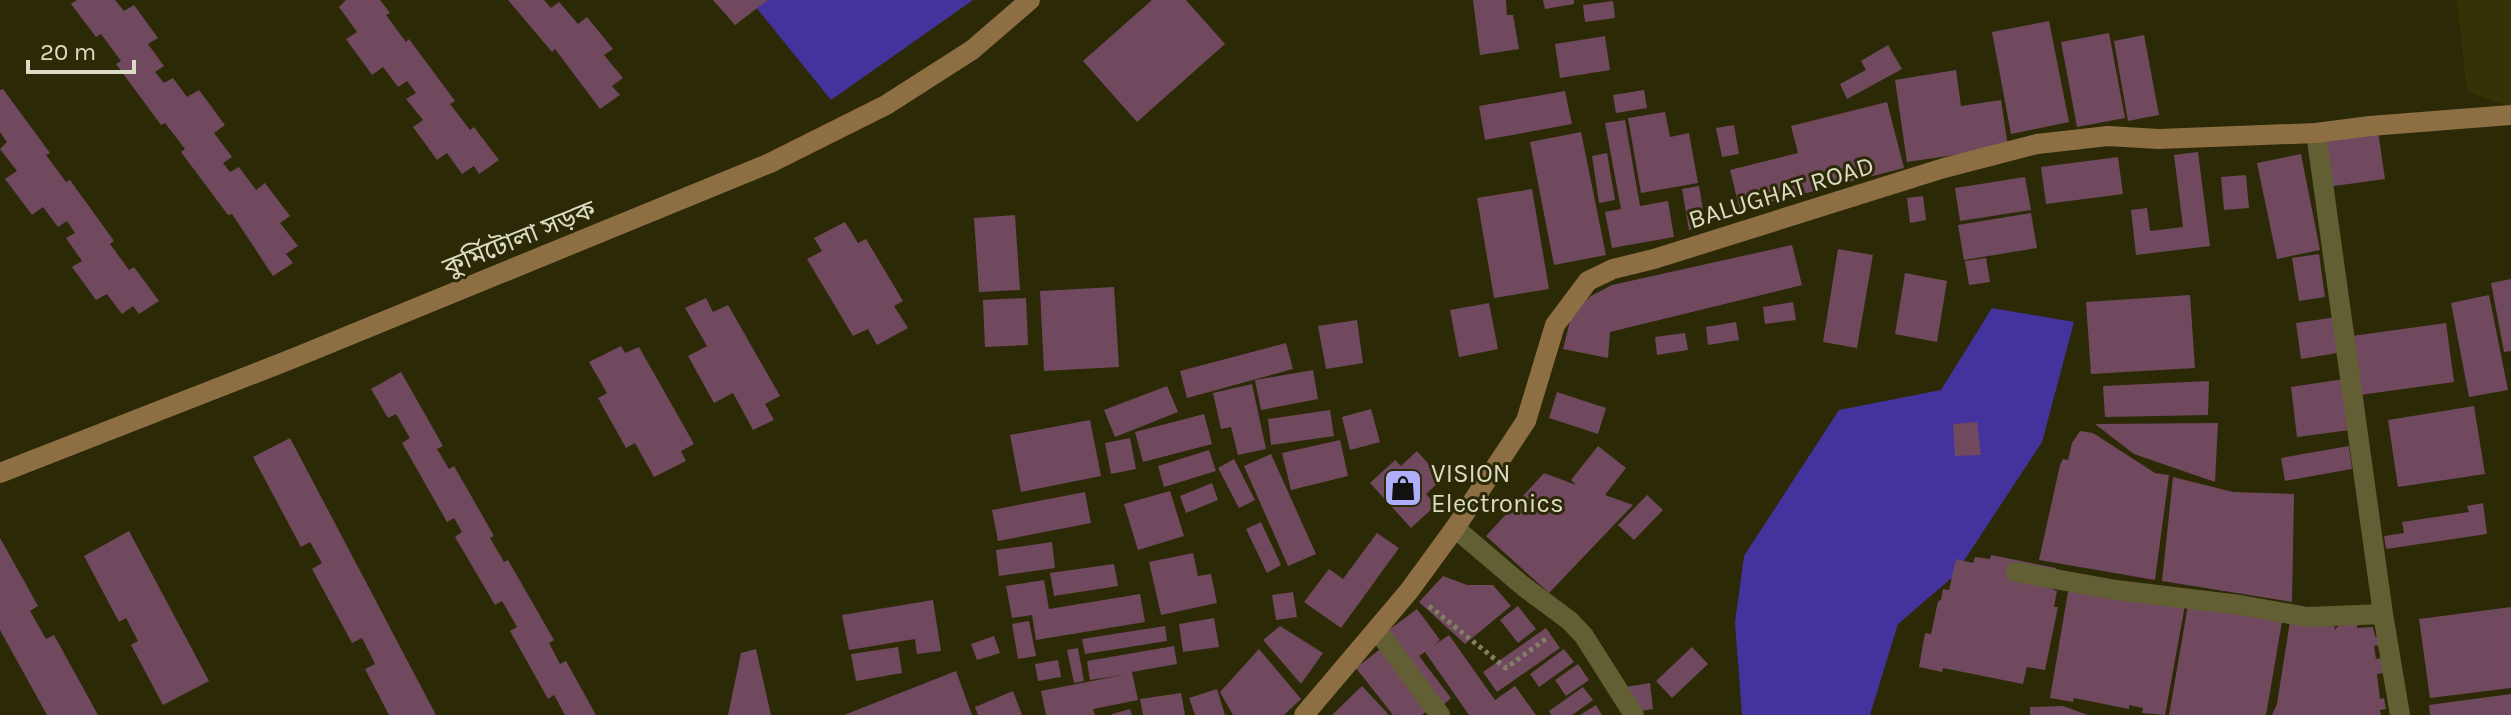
<svg xmlns="http://www.w3.org/2000/svg" width="2511" height="715" font-family="Karla,'Noto Sans Bengali',sans-serif">
  <rect width="100%" height="100%" fill="#2c2907"/>
  <!-- built -->
  <path fill="#353208" d="M 2457,0 L 2511,0 L 2511,107 L 2467,92 Z"/>
  <!-- green -->
  <path fill="#45339d" d="M 750,0 L 973,0 L 831,100 Z
    M 1992,308 L 2074,322 L 2042,442 L 1954,576 L 1898,624 L 1870,715 L 1742,715 L 1735,622 L 1744,556 L 1839,410 L 1941,390 Z"/>
  <!-- building -->
  <path fill="#70495f" d="M 77,0 L 115,0 L 124,11 L 134,5 L 158,38 L 148,44 L 164,66 L 155,72 L 164,83 L 173,78 L 187,97 L 199,90 L 225,125 L 214,133 L 232,157 L 223,163 L 230,172 L 239,167 L 256,190 L 265,183 L 290,216 L 280,223 L 298,246 L 286,254 L 293,263 L 273,276 L 232,214 L 228,215 L 181,152 L 185,149 L 165,123 L 161,125 L 116,64 L 121,61 L 101,34 L 96,37 L 71,4 Z
    M 346,0 L 380,0 L 390,13 L 386,15 L 406,42 L 409,39 L 455,101 L 450,104 L 470,130 L 474,127 L 499,160 L 479,174 L 474,166 L 462,174 L 447,153 L 437,160 L 413,127 L 423,120 L 406,99 L 416,93 L 407,81 L 398,87 L 383,67 L 372,75 L 346,39 L 357,32 L 339,7 Z
    M 508,0 L 544,0 L 551,8 L 559,2 L 578,24 L 587,17 L 613,49 L 604,55 L 623,78 L 612,86 L 620,95 L 600,109 L 555,49 L 552,52 Z
    M 713,0 L 768,0 L 735,25 Z
    M 1152,0 L 1186,0 L 1225,44 L 1137,122 L 1083,61 Z
    M 1473,0 L 1506,0 L 1507,15 L 1513,15 L 1519,49 L 1480,55 Z
    M 1543,0 L 1574,0 L 1574,4 L 1545,9 Z
    M 1613,1 L 1615,18 L 1585,22 L 1583,5 Z
    M 2049,21 L 2069,122 L 2011,134 L 1992,32 Z
    M 2109,33 L 2125,118 L 2077,127 L 2061,42 Z
    M 2144,35 L 2159,115 L 2128,121 L 2114,41 Z
    M 1605,36 L 1610,70 L 1560,78 L 1555,44 Z
    M 1888,45 L 1902,69 L 1847,99 L 1840,84 L 1866,70 L 1861,61 Z
    M 1956,70 L 1961,106 L 2001,100 L 2008,147 L 1907,162 L 1895,80 Z
    M 3,89 L 50,153 L 46,155 L 66,182 L 70,180 L 114,241 L 110,244 L 129,270 L 134,267 L 159,301 L 139,314 L 133,306 L 122,314 L 107,294 L 96,300 L 72,267 L 82,261 L 66,238 L 75,233 L 67,221 L 58,227 L 43,207 L 32,215 L 5,179 L 17,171 L 0,149 L 7,142 L 0,132 L 0,90 Z
    M 1644,90 L 1647,108 L 1616,113 L 1613,95 Z
    M 1565,91 L 1572,124 L 1485,140 L 1479,106 Z
    M 1887,102 L 1904,168 L 1740,210 L 1730,170 L 1798,153 L 1791,126 Z
    M 1665,112 L 1670,137 L 1689,133 L 1698,183 L 1641,193 L 1628,118 Z
    M 1625,120 L 1640,206 L 1668,201 L 1674,237 L 1612,248 L 1605,212 L 1621,209 L 1605,123 Z
    M 1734,125 L 1739,154 L 1722,157 L 1716,128 Z
    M 2378,131 L 2385,179 L 2327,187 L 2320,139 Z
    M 1581,132 L 1606,255 L 1554,265 L 1530,142 Z
    M 2198,152 L 2210,246 L 2136,255 L 2131,210 L 2147,208 L 2150,231 L 2183,227 L 2174,155 Z
    M 1607,153 L 1615,200 L 1599,203 L 1592,156 Z
    M 2301,154 L 2320,250 L 2277,259 L 2257,163 Z
    M 2118,157 L 2123,194 L 2046,204 L 2041,167 Z
    M 2246,175 L 2249,208 L 2224,210 L 2221,177 Z
    M 2025,177 L 2031,210 L 1960,221 L 1955,188 Z
    M 1699,186 L 1706,227 L 1689,230 L 1682,189 Z
    M 1532,189 L 1549,289 L 1494,298 L 1477,198 Z
    M 1923,196 L 1926,220 L 1910,223 L 1907,198 Z
    M 2031,213 L 2037,248 L 1964,260 L 1958,225 Z
    M 1015,215 L 1020,290 L 979,292 L 974,218 Z
    M 845,222 L 858,243 L 866,239 L 903,301 L 894,306 L 908,328 L 877,345 L 868,329 L 853,336 L 807,259 L 822,251 L 814,238 Z
    M 1792,245 L 1802,285 L 1610,332 L 1608,358 L 1563,349 L 1572,313 L 1591,296 L 1612,285 Z
    M 1838,249 L 1873,255 L 1857,348 L 1823,342 Z
    M 2319,254 L 2325,297 L 2299,301 L 2292,258 Z
    M 1986,258 L 1990,282 L 1969,285 L 1965,261 Z
    M 1905,273 L 1947,281 L 1937,342 L 1895,334 Z
    M 2511,279 L 2511,351 L 2504,352 L 2491,283 Z
    M 1114,287 L 1119,367 L 1044,371 L 1040,291 Z
    M 2190,295 L 2195,368 L 2091,374 L 2086,302 Z
    M 2489,295 L 2508,390 L 2469,397 L 2451,303 Z
    M 706,298 L 713,312 L 728,305 L 780,396 L 765,404 L 774,420 L 753,430 L 733,393 L 714,403 L 688,356 L 707,346 L 685,308 Z
    M 1026,298 L 1028,345 L 985,347 L 983,300 Z
    M 1793,302 L 1796,320 L 1765,324 L 1763,307 Z
    M 1489,303 L 1498,349 L 1459,357 L 1450,310 Z
    M 2337,317 L 2343,352 L 2301,359 L 2296,323 Z
    M 1357,320 L 1363,363 L 1326,369 L 1318,326 Z
    M 1736,322 L 1739,340 L 1708,345 L 1706,327 Z
    M 2446,323 L 2454,382 L 2360,395 L 2352,336 Z
    M 1685,333 L 1688,350 L 1657,355 L 1655,337 Z
    M 1286,343 L 1293,369 L 1187,398 L 1180,371 Z
    M 621,346 L 625,353 L 639,347 L 694,444 L 681,451 L 686,461 L 654,477 L 635,443 L 626,448 L 598,398 L 607,393 L 589,362 Z
    M 1313,370 L 1318,399 L 1261,410 L 1255,380 Z
    M 401,372 L 443,446 L 437,449 L 449,469 L 454,466 L 494,536 L 490,538 L 504,562 L 508,560 L 554,640 L 549,643 L 560,664 L 566,661 L 596,715 L 565,715 L 554,695 L 548,699 L 510,631 L 517,627 L 502,601 L 495,605 L 455,537 L 462,532 L 454,518 L 447,522 L 402,443 L 410,438 L 396,414 L 388,418 L 371,389 Z
    M 2344,379 L 2350,430 L 2297,437 L 2291,387 Z
    M 2209,381 L 2208,415 L 2105,417 L 2103,386 Z
    M 1252,384 L 1266,449 L 1238,455 L 1231,427 L 1221,429 L 1213,393 Z
    M 1167,386 L 1178,412 L 1115,437 L 1104,410 Z
    M 1557,392 L 1606,408 L 1598,434 L 1549,418 Z
    M 2474,406 L 2485,474 L 2398,487 L 2388,420 Z
    M 1371,409 L 1380,442 L 1350,450 L 1342,417 Z
    M 1330,410 L 1334,436 L 1271,445 L 1268,419 Z
    M 1204,414 L 1212,444 L 1143,462 L 1135,432 Z
    M 1090,420 L 1101,476 L 1021,492 L 1010,435 Z
    M 1977,422 L 1981,455 L 1955,456 L 1953,424 Z
    M 2218,423 L 2215,482 L 2134,454 L 2095,424 Z
    M 2080,431 L 2093,433 L 2155,473 L 2169,475 L 2155,580 L 2039,560 L 2060,465 L 2063,459 L 2068,460 L 2072,443 Z
    M 290,438 L 436,715 L 389,715 L 365,669 L 375,664 L 362,638 L 352,643 L 312,569 L 322,563 L 310,542 L 301,547 L 253,457 Z
    M 1130,438 L 1136,469 L 1111,474 L 1105,443 Z
    M 1340,440 L 1348,476 L 1291,490 L 1282,453 Z
    M 1598,446 L 1626,468 L 1605,495 L 1633,505 L 1549,593 L 1486,536 L 1544,473 L 1576,485 L 1571,480 Z
    M 2349,446 L 2352,469 L 2285,481 L 2281,458 Z
    M 1209,450 L 1216,471 L 1164,487 L 1158,466 Z
    M 1417,451 L 1442,479 L 1426,494 L 1436,505 L 1411,528 L 1370,483 L 1395,460 L 1401,466 Z
    M 1271,454 L 1316,554 L 1288,566 L 1244,466 Z
    M 1234,459 L 1255,500 L 1239,508 L 1218,468 Z
    M 2173,477 L 2233,492 L 2294,494 L 2292,602 L 2162,581 Z
    M 1212,483 L 1218,500 L 1186,513 L 1180,496 Z
    M 1170,491 L 1184,536 L 1138,550 L 1124,504 Z
    M 1085,492 L 1091,523 L 998,541 L 992,510 Z
    M 1647,495 L 1663,510 L 1634,540 L 1618,525 Z
    M 2483,503 L 2487,534 L 2386,549 L 2384,536 L 2404,533 L 2402,522 L 2469,512 L 2467,506 Z
    M 1261,522 L 1281,565 L 1267,573 L 1246,529 Z
    M 129,531 L 209,681 L 163,705 L 131,645 L 138,641 L 126,618 L 119,622 L 84,556 Z
    M 1377,533 L 1399,548 L 1341,628 L 1304,602 L 1329,569 L 1343,579 Z
    M 0,538 L 38,606 L 30,611 L 46,639 L 54,635 L 98,715 L 47,715 L 0,630 Z
    M 1052,542 L 1055,568 L 999,576 L 996,550 Z
    M 1193,553 L 1198,576 L 1211,574 L 1217,603 L 1161,615 L 1149,562 Z
    M 1991,555 L 2056,568 L 2052,589 L 2057,591 L 2054,607 L 2058,607 L 2045,670 L 2027,667 L 2023,684 L 1943,668 L 1942,672 L 1919,667 L 1925,633 L 1931,634 L 1938,601 L 1941,600 L 1943,589 L 1949,590 L 1956,559 L 1973,563 L 1975,557 L 1990,559 Z
    M 1114,564 L 1118,586 L 1054,596 L 1050,573 Z
    M 1443,576 L 1467,585 L 1493,585 L 1511,606 L 1465,644 L 1419,602 Z
    M 1044,580 L 1049,609 L 1140,594 L 1145,622 L 1036,640 L 1032,615 L 1012,618 L 1006,586 Z
    M 2069,586 L 2185,605 L 2165,715 L 2142,713 L 2143,708 L 2129,705 L 2129,709 L 2074,698 L 2073,702 L 2050,698 Z
    M 1293,592 L 1297,617 L 1276,620 L 1272,595 Z
    M 933,600 L 941,651 L 917,654 L 915,639 L 849,650 L 842,615 Z
    M 2188,605 L 2282,622 L 2266,715 L 2169,715 Z
    M 1518,606 L 1536,629 L 1518,643 L 1500,620 Z
    M 2511,607 L 2511,688 L 2430,698 L 2419,619 Z
    M 1417,609 L 1440,640 L 1433,646 L 1449,635 L 1495,700 L 1515,686 L 1536,715 L 1469,715 L 1425,652 L 1419,656 L 1451,698 L 1442,706 L 1386,632 Z
    M 1214,618 L 1219,647 L 1183,652 L 1179,624 Z
    M 1029,621 L 1036,656 L 1018,659 L 1012,624 Z
    M 2290,621 L 2304,625 L 2335,626 L 2334,630 L 2341,624 L 2358,623 L 2357,628 L 2373,627 L 2375,636 L 2379,638 L 2380,645 L 2374,646 L 2376,659 L 2382,658 L 2384,673 L 2377,674 L 2380,699 L 2384,698 L 2386,709 L 2380,710 L 2381,715 L 2272,715 L 2277,704 Z
    M 1165,626 L 1167,641 L 1085,654 L 1082,639 Z
    M 1280,626 L 1323,653 L 1301,684 L 1263,640 Z
    M 1546,628 L 1560,648 L 1497,692 L 1483,672 Z
    M 994,636 L 1000,653 L 977,660 L 971,644 Z
    M 1389,642 L 1437,703 L 1422,715 L 1393,715 L 1356,668 Z
    M 1174,646 L 1177,664 L 1132,672 L 1138,700 L 1093,709 L 1095,715 L 1046,715 L 1041,691 L 1123,675 L 1090,680 L 1087,661 Z
    M 898,647 L 902,673 L 856,681 L 851,654 Z
    M 1692,647 L 1708,664 L 1672,698 L 1656,681 Z
    M 1078,648 L 1084,681 L 1074,683 L 1067,650 Z
    M 756,649 L 771,715 L 728,715 L 741,653 Z
    M 1259,649 L 1301,699 L 1284,715 L 1233,715 L 1220,692 Z
    M 1564,649 L 1574,662 L 1539,687 L 1530,674 Z
    M 1058,660 L 1061,677 L 1038,681 L 1035,664 Z
    M 1578,664 L 1589,680 L 1566,696 L 1555,680 Z
    M 956,671 L 972,715 L 844,715 Z
    M 1650,683 L 1653,709 L 1622,714 L 1619,688 Z
    M 1362,686 L 1389,715 L 1332,715 Z
    M 1583,687 L 1593,700 L 1572,715 L 1551,715 L 1549,711 Z
    M 1217,689 L 1225,715 L 1195,715 L 1189,698 Z
    M 1013,691 L 1022,715 L 978,715 L 975,707 Z
    M 1181,693 L 1185,715 L 1143,715 L 1140,699 Z
    M 2511,694 L 2511,715 L 2430,715 L 2429,705 Z
    M 1596,705 L 1602,715 L 1580,715 Z
    M 2063,706 L 2088,715 L 2030,715 L 2030,707 Z
    M 1130,709 L 1132,715 L 1112,715 L 1112,714 Z"/>
  <g fill="none" stroke-linecap="round" stroke-linejoin="round">
    <!-- path -->
    <path stroke="#828063" stroke-width="5" stroke-dasharray="4 4" stroke-linecap="butt" d="M 1429,606 L 1506,668 L 1547,638"/>
    <!-- street -->
    <path stroke="#635f34" stroke-width="20" d="M 2316,133 L 2383,614 L 2400,715
      M 1455,528 L 1523,586 L 1570,621 L 1584,636 L 1634,715
      M 2016,572 L 2116,590 L 2240,605 L 2307,617 L 2383,614
      M 1377,630 L 1440,715"/>
    <!-- secondary -->
    <path stroke="#8e6f44" stroke-width="20" d="M 0,473 L 294,358 L 770,163 L 886,105 L 972,50 L 1030,0
      M 1304,715 L 1409,591 L 1455,528 L 1526,421 L 1555,325 L 1588,281 L 1613,269 L 1654,259 L 1944,168 L 2037,144 L 2108,136 L 2159,139 L 2316,133 L 2370,126 L 2511,115"/>
  </g>
  <!-- icons -->
  <defs>
    <g id="shop-square" transform="scale(2)"><rect x="-9" y="-9" width="18" height="18" rx="4" fill="#afaefa" stroke="#2c2907"/><path d="M-5-2.5h2.3a2.7 3.5 0 0 1 5.4 0H5L5.5 6h-11ZM-1.5-2.5h3a1.5 2.3 0 0 0-3 0Z" fill="#111"/></g>
  </defs>
  <g fill-rule="evenodd">
    <use href="#shop-square" x="1403" y="488"/>
  </g>
  <g text-anchor="middle" stroke-width="6" stroke-linejoin="round" paint-order="stroke">
    <!-- street labels -->
    <g font-size="26" fill="#dcdbc3" stroke="#2c2907">
      <text transform="translate(1781 192) rotate(-17)" y="9">BALUGHAT ROAD</text>
      <text transform="translate(519 238) rotate(-22)" y="9">কুর্মিটোলা সড়ক</text>
    </g>
    <!-- poi labels -->
    <g font-size="26" fill="#dcdbc3" stroke="#2c2907" text-anchor="start">
      <text x="1431" y="482">VISION<tspan x="1431" dy="30">Electronics</tspan></text>
    </g>
  </g>
  <!-- scale -->
  <path d="M28 60v12h106v-12" fill="none" stroke="#dcdbc3" stroke-width="4"/>
  <text x="40" y="60" font-size="24" fill="#dcdbc3" stroke="#2c2907" stroke-width="6" paint-order="stroke">20 m</text>
</svg>
